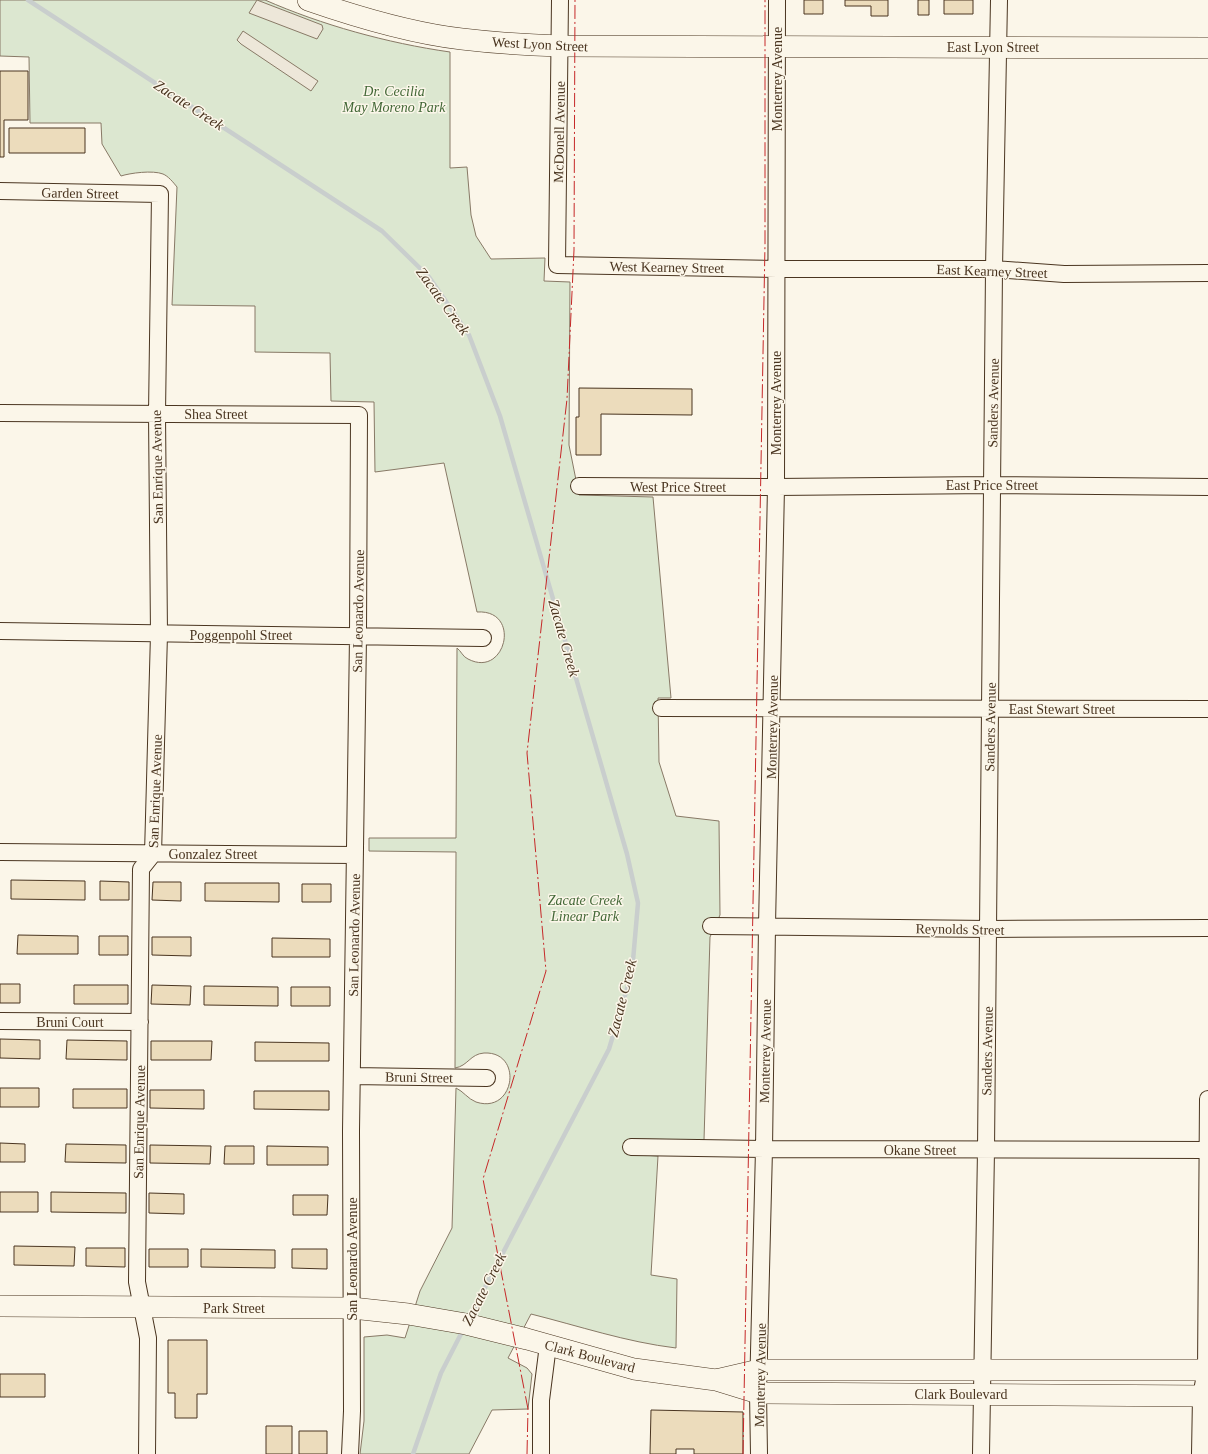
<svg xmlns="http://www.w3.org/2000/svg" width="1208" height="1454" font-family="Georgia,serif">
  <rect width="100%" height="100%" fill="#fbf6e9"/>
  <!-- green -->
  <path fill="#dce7d0" stroke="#887966" d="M 0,0 L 265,0 C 322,25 387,43 450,52 L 450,168 L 467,167 L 471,215 L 476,236 L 491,259 L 545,258 L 544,281 L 570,282 L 569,445 L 579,495 L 653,497 L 671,698 L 658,698 L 659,762 L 676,816 L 719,821 L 720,915 L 710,937 L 704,1140 L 629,1139 L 629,1154 L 658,1156 L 651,1275 L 677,1279 L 676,1348 C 626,1342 579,1326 531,1314 L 508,1358 L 527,1368 L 532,1374 L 528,1409 L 492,1410 L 469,1454 L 360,1454 L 364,1421 L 364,1337 L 387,1335 L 405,1338 L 420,1291 L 452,1228 L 456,1088 C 463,1091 468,1099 476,1102 C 515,1115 524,1051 484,1053 C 470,1054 468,1066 455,1068 L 456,852 L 369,851 L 369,838 L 456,838 L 457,648 C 461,651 463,657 468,659 C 506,679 522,609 477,612 L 444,463 L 375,472 L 374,402 L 331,401 L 330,353 L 255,352 L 255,306 L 172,305 L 177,187 C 173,182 168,176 163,174 C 153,170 130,173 121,176 L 102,144 L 101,123 L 30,123 L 29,57 L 0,56 Z"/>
  <!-- parking -->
  <path fill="#ede7d9" stroke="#887966" d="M 257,0 L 322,25 L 323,29 L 317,39 L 249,13 Z
    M 243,31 L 318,81 L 311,91 L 241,44 L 237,40 Z"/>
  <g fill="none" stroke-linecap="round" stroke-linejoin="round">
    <!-- stream -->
    <path stroke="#c9cecd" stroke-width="4.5" d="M 28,0 L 382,231 L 429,277 L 469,335 L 500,416 L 627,854 L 638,903 L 632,972 L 609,1049 L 468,1320
      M 413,1454 L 441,1373 L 463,1330"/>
  </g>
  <!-- building -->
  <path fill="#ecdcbc" stroke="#4a3520" d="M 804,0 L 823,0 L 823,14 L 804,14 Z
    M 845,0 L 888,0 L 888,16 L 871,16 L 871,6 L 845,6 Z
    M 918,0 L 929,0 L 929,15 L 918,15 Z
    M 944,0 L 973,0 L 973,14 L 944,14 Z
    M 0,71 L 28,71 L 28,120 L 4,120 L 4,157 L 0,157 Z
    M 9,128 L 85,128 L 85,153 L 9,153 Z
    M 579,388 L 692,389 L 692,415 L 601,414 L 601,455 L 576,455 L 576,417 L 579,417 Z
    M 11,880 L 85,881 L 85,900 L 11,899 Z
    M 100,881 L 129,882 L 129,900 L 100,900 Z
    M 153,882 L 181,882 L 181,901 L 152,900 Z
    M 205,883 L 279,883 L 279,902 L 205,901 Z
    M 302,884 L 331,884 L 331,902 L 302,902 Z
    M 18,935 L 78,936 L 78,954 L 17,954 Z
    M 99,936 L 128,936 L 128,955 L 99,955 Z
    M 152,937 L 191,937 L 191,956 L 152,955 Z
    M 272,938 L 330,939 L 330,957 L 272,957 Z
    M 0,984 L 20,984 L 20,1003 L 0,1003 Z
    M 74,985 L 128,985 L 128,1004 L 74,1004 Z
    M 152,985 L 191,986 L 190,1005 L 151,1004 Z
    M 204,986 L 278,987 L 278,1006 L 204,1005 Z
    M 291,987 L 330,987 L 330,1006 L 291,1006 Z
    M 0,1039 L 40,1040 L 40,1059 L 0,1058 Z
    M 67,1040 L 127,1041 L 127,1060 L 66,1059 Z
    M 151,1041 L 212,1041 L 211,1060 L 151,1060 Z
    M 255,1042 L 329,1043 L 329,1061 L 255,1061 Z
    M 0,1088 L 39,1088 L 39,1107 L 0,1107 Z
    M 73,1089 L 127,1089 L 127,1108 L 73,1108 Z
    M 150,1090 L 204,1090 L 204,1109 L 150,1108 Z
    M 254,1091 L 329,1091 L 329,1110 L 254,1109 Z
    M 0,1143 L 25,1144 L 25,1162 L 0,1162 Z
    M 66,1144 L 126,1145 L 126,1163 L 65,1162 Z
    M 150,1145 L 211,1146 L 210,1164 L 150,1163 Z
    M 225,1146 L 254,1146 L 254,1164 L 224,1164 Z
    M 267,1146 L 328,1147 L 328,1165 L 267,1165 Z
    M 0,1192 L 38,1192 L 38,1212 L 0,1212 Z
    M 51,1192 L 126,1193 L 126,1213 L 51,1212 Z
    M 149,1193 L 184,1194 L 184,1214 L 149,1213 Z
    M 293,1195 L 328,1195 L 327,1215 L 293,1215 Z
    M 14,1246 L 75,1247 L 74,1266 L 14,1265 Z
    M 86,1248 L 125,1248 L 125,1267 L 86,1266 Z
    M 149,1249 L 188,1249 L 188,1267 L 149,1267 Z
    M 201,1249 L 275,1250 L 275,1268 L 201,1267 Z
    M 292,1249 L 327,1249 L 327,1269 L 292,1268 Z
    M 168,1340 L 207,1340 L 207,1394 L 197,1394 L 197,1418 L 175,1418 L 175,1393 L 168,1393 Z
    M 0,1374 L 45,1374 L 45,1397 L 0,1397 Z
    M 651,1410 L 743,1412 L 743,1454 L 694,1454 L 694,1449 L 676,1449 L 676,1454 L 650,1454 Z
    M 266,1426 L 292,1426 L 292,1454 L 266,1454 Z
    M 299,1431 L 327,1431 L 327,1454 L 299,1454 Z"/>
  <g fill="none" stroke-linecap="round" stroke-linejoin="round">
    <!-- minor casing -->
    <g stroke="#4a3520" stroke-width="18">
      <path id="minor" d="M 560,0 L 557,265 L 777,269 L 994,269 L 1064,274 L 1208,273
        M 0,191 L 160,194 L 157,414 L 159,634 L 153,854 L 141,869 L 137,1282 L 148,1338 L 147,1454
        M 0,413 L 359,415 L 358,636 L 351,1131 L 352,1411 L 350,1454
        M 579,486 L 776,487 L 992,485 L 1208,487
        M 0,631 L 483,638
        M 661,708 L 1208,709
        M 0,852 L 355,855
        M 711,926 L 988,929 L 1208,928
        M 0,1021 L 140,1022
        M 352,1076 L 487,1078
        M 631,1147 L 764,1149 L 1208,1150
        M 541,1454 L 541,1400 L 548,1345
        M 759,1454 L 758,1393 L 764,1149 L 767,926 L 776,487 L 777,0
        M 981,1454 L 986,1150 L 994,269 L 999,0
        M 1200,1454 L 1201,1396 L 1206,1370 L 1208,1099"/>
    </g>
    <!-- major casing -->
    <g stroke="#4a3520" stroke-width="22">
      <path id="major" d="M 308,0 C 357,17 410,33 462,39 C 495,43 527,45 560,46 L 1208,48
        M 0,1306 L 352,1308 L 408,1314 L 466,1324 L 527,1339 L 634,1369 L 716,1380 L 758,1393 L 1208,1396
        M 716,1380 L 759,1370 L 1208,1370"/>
    </g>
    <!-- minor -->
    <use href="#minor" stroke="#fbf6e9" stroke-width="16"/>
    <!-- major -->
    <use href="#major" stroke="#fbf6e9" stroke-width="21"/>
    <!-- power -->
    <path stroke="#c62828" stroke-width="1" stroke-dasharray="14 3 2 3" stroke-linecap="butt" d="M 527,1454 L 528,1409 L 483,1179 L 546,971 L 527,753 L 567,399 L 574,250 L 575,0
      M 743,1454 L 765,244 L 765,0"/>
  </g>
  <g text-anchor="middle" stroke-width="3" stroke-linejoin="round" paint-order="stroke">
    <!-- street labels -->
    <g font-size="14" fill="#4a3520" stroke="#fbf6e9">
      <text transform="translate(540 44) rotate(3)" y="5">West Lyon Street</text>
      <text x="993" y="52">East Lyon Street</text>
      <text transform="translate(777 79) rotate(-90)" y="5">Monterrey Avenue</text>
      <text transform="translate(559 132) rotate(-89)" y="5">McDonell Avenue</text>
      <text transform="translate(80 193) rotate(1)" y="5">Garden Street</text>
      <text transform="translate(667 267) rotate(1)" y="5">West Kearney Street</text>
      <text transform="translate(992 271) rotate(2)" y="5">East Kearney Street</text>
      <text transform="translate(776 403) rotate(-90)" y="5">Monterrey Avenue</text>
      <text transform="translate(993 403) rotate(-89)" y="5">Sanders Avenue</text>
      <text x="216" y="419">Shea Street</text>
      <text transform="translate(157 467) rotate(-91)" y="5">San Enrique Avenue</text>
      <text x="992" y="490">East Price Street</text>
      <text x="678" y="492">West Price Street</text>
      <text transform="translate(358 611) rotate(-89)" y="5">San Leonardo Avenue</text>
      <text x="241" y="640">Poggenpohl Street</text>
      <text x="1062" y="714">East Stewart Street</text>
      <text transform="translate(772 727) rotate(-89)" y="5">Monterrey Avenue</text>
      <text transform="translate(990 727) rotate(-89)" y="5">Sanders Avenue</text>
      <text transform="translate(155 791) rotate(-88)" y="5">San Enrique Avenue</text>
      <text x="213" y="859">Gonzalez Street</text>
      <text transform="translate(960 929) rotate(1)" y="5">Reynolds Street</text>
      <text transform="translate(354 935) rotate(-89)" y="5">San Leonardo Avenue</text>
      <text x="70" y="1027">Bruni Court</text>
      <text transform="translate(765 1051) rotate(-89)" y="5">Monterrey Avenue</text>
      <text transform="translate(987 1051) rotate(-89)" y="5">Sanders Avenue</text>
      <text transform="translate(419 1077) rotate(1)" y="5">Bruni Street</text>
      <text transform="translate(139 1122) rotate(-89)" y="5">San Enrique Avenue</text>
      <text x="920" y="1155">Okane Street</text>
      <text transform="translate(352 1259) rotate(-90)" y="5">San Leonardo Avenue</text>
      <text x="234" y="1313">Park Street</text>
      <text transform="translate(590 1356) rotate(15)" y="5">Clark Boulevard</text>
      <text transform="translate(760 1375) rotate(-89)" y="5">Monterrey Avenue</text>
      <text x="961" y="1399">Clark Boulevard</text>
    </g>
    <!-- park labels -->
    <g font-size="14" font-style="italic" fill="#436837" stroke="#fbf6e9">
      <text x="394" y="96">Dr. Cecilia<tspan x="394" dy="16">May Moreno Park</tspan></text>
      <text x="585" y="905">Zacate Creek<tspan x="585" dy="16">Linear Park</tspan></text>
    </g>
    <!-- water labels -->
    <g font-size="15" font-style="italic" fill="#4a3520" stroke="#fbf6e9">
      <text transform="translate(189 105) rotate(33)" y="5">Zacate Creek</text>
      <text transform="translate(443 301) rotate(54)" y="5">Zacate Creek</text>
      <text transform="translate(564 638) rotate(74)" y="5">Zacate Creek</text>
      <text transform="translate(622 998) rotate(-76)" y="5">Zacate Creek</text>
      <text transform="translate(484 1289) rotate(-63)" y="5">Zacate Creek</text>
    </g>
  </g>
</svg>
